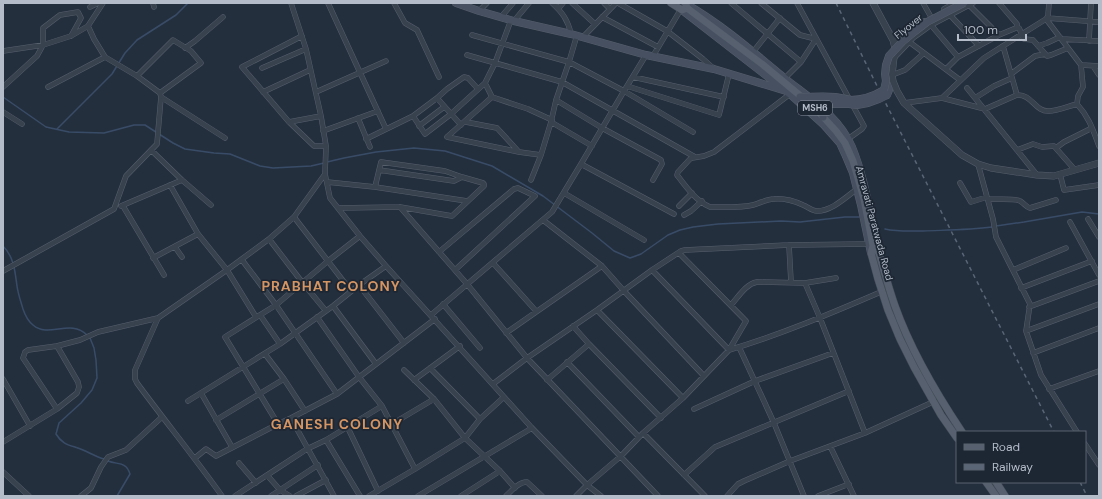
<svg xmlns="http://www.w3.org/2000/svg" width="1102" height="499" font-family="'DM Sans',sans-serif">
  <rect width="100%" height="100%" fill="#242f3e"/>
  <g fill="none" stroke-linecap="round" stroke-linejoin="round">
    <!-- stream -->
    <path stroke="#394c67" stroke-width="1.5" d="M 3,97 L 46,127 L 69,132 L 104,133 L 134,125 L 145,125 L 173,143 L 185,149 L 214,153 L 230,154 L 260,166 L 273,168 L 311,166 L 324,163
      M 57,129 L 112,74 L 125,53 L 137,40 L 176,15 L 188,3
      M 327,162 L 344,158 L 376,152 L 414,148 L 445,151 L 492,166 L 543,196 L 592,233 L 614,251 L 630,258 L 641,254 L 668,235 L 680,230 L 693,227 L 718,224 L 781,221 L 800,222 L 845,217 L 859,217
      M 996,226 L 1024,222 L 1082,212 L 1099,214
      M 885,229 C 898,232 910,231 923,231 C 946,230 969,230 992,227
      M 3,246 C 14,257 15,271 17,286 C 18,294 21,302 23,309 C 25,315 28,321 33,325 C 49,339 70,318 87,335
      M 90,338 L 94,348 L 96,360 L 97,378 L 92,390 L 81,403 L 59,423 L 56,434 C 63,446 72,445 83,450 C 90,453 97,457 104,459
      M 108,461 C 118,465 126,461 130,474 L 117,496"/>
    <!-- minor casing -->
    <g stroke="#565f6c" stroke-width="5.5">
      <path id="minor" d="M 153,3 L 154,7
        M 291,3 L 306,49 L 321,116 L 326,146 L 325,174 L 330,198 L 360,236 L 386,266 L 532,428 L 587,485 L 601,496
        M 328,3 L 386,129
        M 394,3 L 405,23 L 417,30 L 439,77
        M 552,3 C 562,12 568,20 571,34
        M 572,3 L 595,24
        M 604,3 L 610,9
        M 618,3 L 667,31 L 703,59 L 713,68
        M 731,3 L 801,62
        M 761,3 L 800,35 L 816,39 L 801,62 L 785,78
        M 797,3 L 864,126 L 862,129 L 848,139
        M 923,3 L 931,17
        M 999,3 L 1017,24 L 1017,28
        M 969,5 L 999,35
        M 90,7 L 98,3
        M 558,9 L 563,3
        M 944,9 L 955,3
        M 479,11 L 487,3
        M 950,15 L 979,46
        M 501,17 L 513,3
        M 602,17 L 658,47
        M 1047,18 L 1099,22
        M 1046,19 L 1081,65 L 1083,87 L 1078,96 L 1077,104
        M 514,21 L 529,3
        M 931,25 L 958,57 L 999,35 L 1016,28 L 1019,28 L 1024,39 L 1033,40 L 1047,56 L 1051,55 L 1068,48
        M 88,26 L 94,39 L 105,57
        M 472,35 L 569,62 L 624,91 L 693,132
        M 302,36 L 242,67 L 289,122 L 314,146 L 326,146
        M 583,37 L 616,3
        M 1062,39 L 1099,41
        M 908,41 L 960,80
        M 1089,41 L 1091,3
        M 894,45 L 905,33 L 924,21
        M 1003,46 L 1017,95
        M 1038,46 L 1047,43 L 1060,37
        M 185,48 L 195,41 L 223,17
        M 3,51 L 43,45 L 71,36 L 88,26 L 103,3
        M 753,52 L 780,18
        M 467,55 L 562,82 L 695,157
        M 653,56 L 681,9
        M 894,58 L 913,38 L 931,25 L 973,3
        M 1081,65 L 1099,66
        M 1093,66 L 1099,75
        M 262,68 L 306,49
        M 946,69 L 958,57
        M 1011,74 L 1035,56 L 1045,54
        M 892,75 L 905,70 L 924,53
        M 137,76 L 173,40 L 191,51 L 201,63 L 160,93
        M 633,77 L 724,97
        M 627,86 L 719,115 L 729,74
        M 3,87 L 37,56 L 43,45 L 43,28 L 60,15 L 78,12 L 81,18 L 71,36
        M 967,88 L 1037,175
        M 263,92 L 310,70
        M 316,92 L 386,61
        M 790,94 L 714,152 L 704,156 L 692,158 L 690,159 L 678,172 L 677,175 C 686,187 696,201 710,207 C 724,207 740,208 753,205 C 761,203 766,199 774,199 C 784,198 794,201 803,205 C 808,207 812,211 817,211 C 832,211 846,197 857,189
        M 161,97 L 225,138
        M 492,97 L 528,109 L 552,120
        M 437,98 L 461,125
        M 942,98 L 984,58 L 1046,19 L 1048,16 L 1049,3
        M 975,98 L 994,86 L 1012,78
        M 556,100 L 602,128 L 661,160 L 662,164 L 653,180
        M 904,103 L 942,98 L 985,109 L 1017,95 C 1032,94 1035,112 1049,111 C 1056,111 1069,106 1077,104 C 1089,117 1093,130 1099,146
        M 3,112 L 22,124
        M 413,116 L 425,134 L 451,114 L 485,83 L 495,63 L 511,20
        M 358,118 L 370,147
        M 289,122 L 321,116
        M 466,122 L 497,128 L 519,152
        M 551,122 L 592,146
        M 419,126 L 444,107
        M 323,131 L 378,111
        M 447,137 L 519,152 L 541,155
        M 447,137 L 492,97 L 485,83
        M 366,139 L 413,116 L 437,98 L 447,89 L 464,77 L 468,78 L 478,89
        M 1056,148 L 1064,142 L 1092,128
        M 151,150 L 182,180 L 211,205
        M 1017,150 L 1033,144 L 1042,147 L 1054,146 L 1075,170
        M 581,164 L 674,214
        M 978,164 L 993,219 L 996,237 L 1030,304 L 1026,331 L 1041,375 L 1077,432
        M 379,170 L 454,181 L 462,177
        M 1060,174 L 1064,190 L 1099,185
        M 531,180 L 541,155 L 551,122 L 556,100 L 569,62 L 577,35
        M 327,182 L 375,187 L 467,201
        M 960,183 L 971,202 L 987,197
        M 170,185 L 198,234 L 227,270 L 256,317 L 260,315 L 280,344
        M 564,193 L 644,240
        M 988,199 C 995,200 1015,198 1020,201 C 1024,203 1026,207 1030,208 L 1056,200
        M 121,206 L 182,180
        M 123,206 L 164,275
        M 679,206 L 692,193
        M 400,207 L 467,284 L 527,358 L 658,496
        M 338,208 L 400,207 L 452,216 L 484,186 L 484,184 L 483,183 L 462,177 L 445,171 L 381,162 L 375,187
        M 684,215 L 691,211 L 702,201
        M 294,217 L 351,291
        M 1088,219 L 1099,237
        M 543,220 L 602,266 L 624,291 L 704,376
        M 1070,222 L 1099,275
        M 269,239 L 302,282 L 326,311
        M 789,245 L 791,282
        M 175,247 L 182,257
        M 439,252 L 514,189 L 518,188 L 535,196 L 455,270
        M 153,258 L 198,234
        M 242,260 L 276,305 L 337,394
        M 493,263 L 536,311
        M 652,270 L 729,350 C 782,334 832,313 883,291
        M 1013,270 L 1066,248
        M 3,271 L 114,209 L 126,176 L 157,144 L 161,97 L 160,93 L 137,76 L 105,57 L 48,87
        M 805,283 L 836,278
        M 359,285 L 404,343
        M 1021,288 L 1092,261
        M 443,304 L 480,348
        M 731,305 C 739,296 746,284 757,282 L 805,283 L 820,318 L 865,433
        M 333,306 L 376,364
        M 1029,307 L 1099,281
        M 597,310 L 683,398
        M 431,315 L 552,212 L 581,164 L 624,91 L 646,55
        M 317,317 L 359,377 L 382,406 L 415,469
        M 573,326 L 589,344 L 661,418
        M 1026,331 L 1099,304
        M 506,333 L 602,266
        M 739,347 L 774,423 L 804,496
        M 1033,353 L 1099,328
        M 265,354 L 284,379 L 305,411
        M 567,362 L 639,437
        M 430,368 L 480,419
        M 404,370 L 434,399 L 465,438 L 500,471 L 515,488
        M 3,379 L 30,426
        M 414,380 L 460,346
        M 547,380 L 589,344
        M 493,384 L 527,358 L 597,310 L 652,270 L 681,251 L 685,250 L 789,245 L 868,244
        M 1049,389 L 1099,371
        M 201,393 L 232,447
        M 188,401 L 280,344 L 333,306 L 359,285 L 386,266
        M 57,409 L 23,358 L 25,352 L 28,350 L 57,346 L 80,340 L 98,332 L 158,318
        M 694,409 L 755,381 L 833,353
        M 291,418 C 305,444 320,470 334,496
        M 216,420 L 284,379
        M 278,424 L 225,337 L 276,305 L 328,261 L 360,236
        M 392,424 L 434,399
        M 347,426 L 378,491
        M 643,433 L 705,496
        M 326,440 L 360,496
        M 3,442 L 57,409 L 77,393 L 79,387 L 78,382 L 57,346
        M 1085,444 L 1099,465
        M 830,446 L 854,496
        M 195,458 L 206,449 L 216,456 L 278,424 L 291,418 L 337,394 L 435,319
        M 239,463 L 256,483
        M 3,472 L 29,496
        M 267,475 L 280,490 L 290,496
        M 684,475 L 715,447 L 849,391
        M 81,496 L 91,488 L 101,467 L 108,457 L 126,450 L 162,417
        M 222,496 C 195,458 165,421 137,383 L 135,379 L 135,370 L 158,318 L 227,270 L 269,239 L 294,217 L 325,174
        M 235,496 L 307,449 L 326,440 L 382,406
        M 271,496 L 318,465
        M 296,496 L 326,480
        M 369,496 L 415,469 L 465,438 L 480,419 L 504,397
        M 418,496 L 532,428
        M 461,496 L 500,471
        M 506,496 C 512,490 519,482 527,482 L 542,496
        M 576,496 L 587,485 L 621,456 L 643,433 L 683,398 L 729,350 L 746,321 L 679,253
        M 727,496 L 738,484 L 744,481 L 790,461 L 865,433 L 935,401
        M 818,496 L 849,484"/>
    </g>
    <!-- tertiary casing -->
    <g stroke="#565f6c" stroke-width="7">
      <path id="tertiary" d="M 873,3 L 893,40 L 895,48 L 892,75 L 893,81 L 897,91 L 904,103 L 962,155 L 978,164 L 991,168 L 1037,175 L 1054,176 L 1099,163"/>
    </g>
    <!-- secondary casing -->
    <g stroke="#565f6c" stroke-width="8">
      <path id="secondary" d="M 456,3 L 479,11 L 514,21 L 571,34 L 646,55 L 714,69 L 786,91
        M 686,4 C 721,24 752,51 783,77 C 809,98 838,115 852,147 C 866,181 870,218 879,253
        M 682,10 L 790,94 L 824,125 L 840,143 L 845,154 L 853,173 L 861,205 L 871,253
        M 886,81 L 889,90 L 887,95"/>
    </g>
    <!-- primary casing -->
    <g stroke="#414a57" stroke-width="8">
      <path id="primary" d="M 671,3 L 682,10 L 687,8
        M 685,3 L 686,4 L 687,8 L 762,64 L 815,108 L 836,131 L 845,143 L 853,161 L 864,199 L 873,246 L 879,253 C 884,271 889,289 895,306 C 911,351 936,393 962,432
        M 873,246 L 871,253 L 878,279 L 888,310 L 900,339 L 914,367 L 941,415 L 957,438
        M 986,482 L 996,496
        M 996,482 L 1005,496"/>
    </g>
    <!-- minor -->
    <use href="#minor" stroke="#38414e" stroke-width="4.5"/>
    <!-- tertiary -->
    <use href="#tertiary" stroke="#38414e" stroke-width="6"/>
    <!-- secondary -->
    <use href="#secondary" stroke="#465061" stroke-width="7"/>
    <!-- primary -->
    <use href="#primary" stroke="#56606e" stroke-width="7"/>
    <!-- rail -->
    <path stroke="#5a6575" stroke-width="1.5" stroke-dasharray="4 4" stroke-linecap="butt" d="M 836,3 L 883,98 L 1054,432
      M 1080,482 L 1087,496"/>
    <!-- secondary-bridge casing -->
    <g stroke="#565f6c" stroke-width="8" stroke-linecap="butt">
      <path id="secondary-bridge" d="M 800,97 C 812,97 824,96 835,97 C 841,98 846,99 851,100 C 863,100 874,96 884,90 L 886,81 L 885,74 L 886,65 L 889,56 L 902,42 L 914,32 L 927,22 L 964,3
        M 823,117 L 823,110 L 828,104 L 849,104 L 857,105 L 868,103 L 879,99 L 887,95"/>
    </g>
    <!-- secondary-bridge -->
    <use href="#secondary-bridge" stroke="#465061" stroke-width="7"/>
  </g>
  <g text-anchor="middle" stroke-width="3.5" stroke-linejoin="round" paint-order="stroke">
    <!-- shield labels -->
    <rect fill="#1d2633" stroke="#878f9c" stroke-width="1" x="798" y="101" width="34" height="14" rx="3"/>
    <g font-size="9" font-weight="bold" fill="#b4bcc9">
      <text x="815" y="111">MSH6</text>
    </g>
    <!-- street labels -->
    <g font-size="10" fill="#b4bcc9" stroke="#1d2633">
      <text transform="translate(908 26) rotate(-39)" y="4">Flyover</text>
      <text transform="translate(875 223) rotate(75)" y="4">Amravati Paratwada Road</text>
    </g>
    <!-- district labels -->
    <g font-size="14" font-weight="bold" letter-spacing="1" fill="#d59563" stroke="#1d2633">
      <text x="331" y="291">PRABHAT COLONY</text>
      <text x="337" y="429">GANESH COLONY</text>
    </g>
  </g>
  <!-- border -->
  <rect width="1102" height="499" fill="none" stroke="#b4bcc9" stroke-width="8"/>
  <!-- legend -->
  <rect x="956" y="431" width="130" height="52" fill="#1d2633" stroke="#59626f"/>
  <rect x="964" y="444" width="20" height="6" fill="#56606e" stroke="#59626f"/>
  <text x="992" y="451" font-size="12" fill="#b4bcc9">Road</text>
  <rect x="964" y="464" width="20" height="6" fill="#5a6575" stroke="#59626f"/>
  <text x="992" y="471" font-size="12" fill="#b4bcc9">Railway</text>
  <!-- scale -->
  <path d="M958 34v6h68v-6" fill="none" stroke="#b4bcc9" stroke-width="2"/>
  <text x="964" y="34" font-size="12" fill="#b4bcc9" stroke="#1d2633" stroke-width="3" paint-order="stroke">100 m</text>
</svg>
